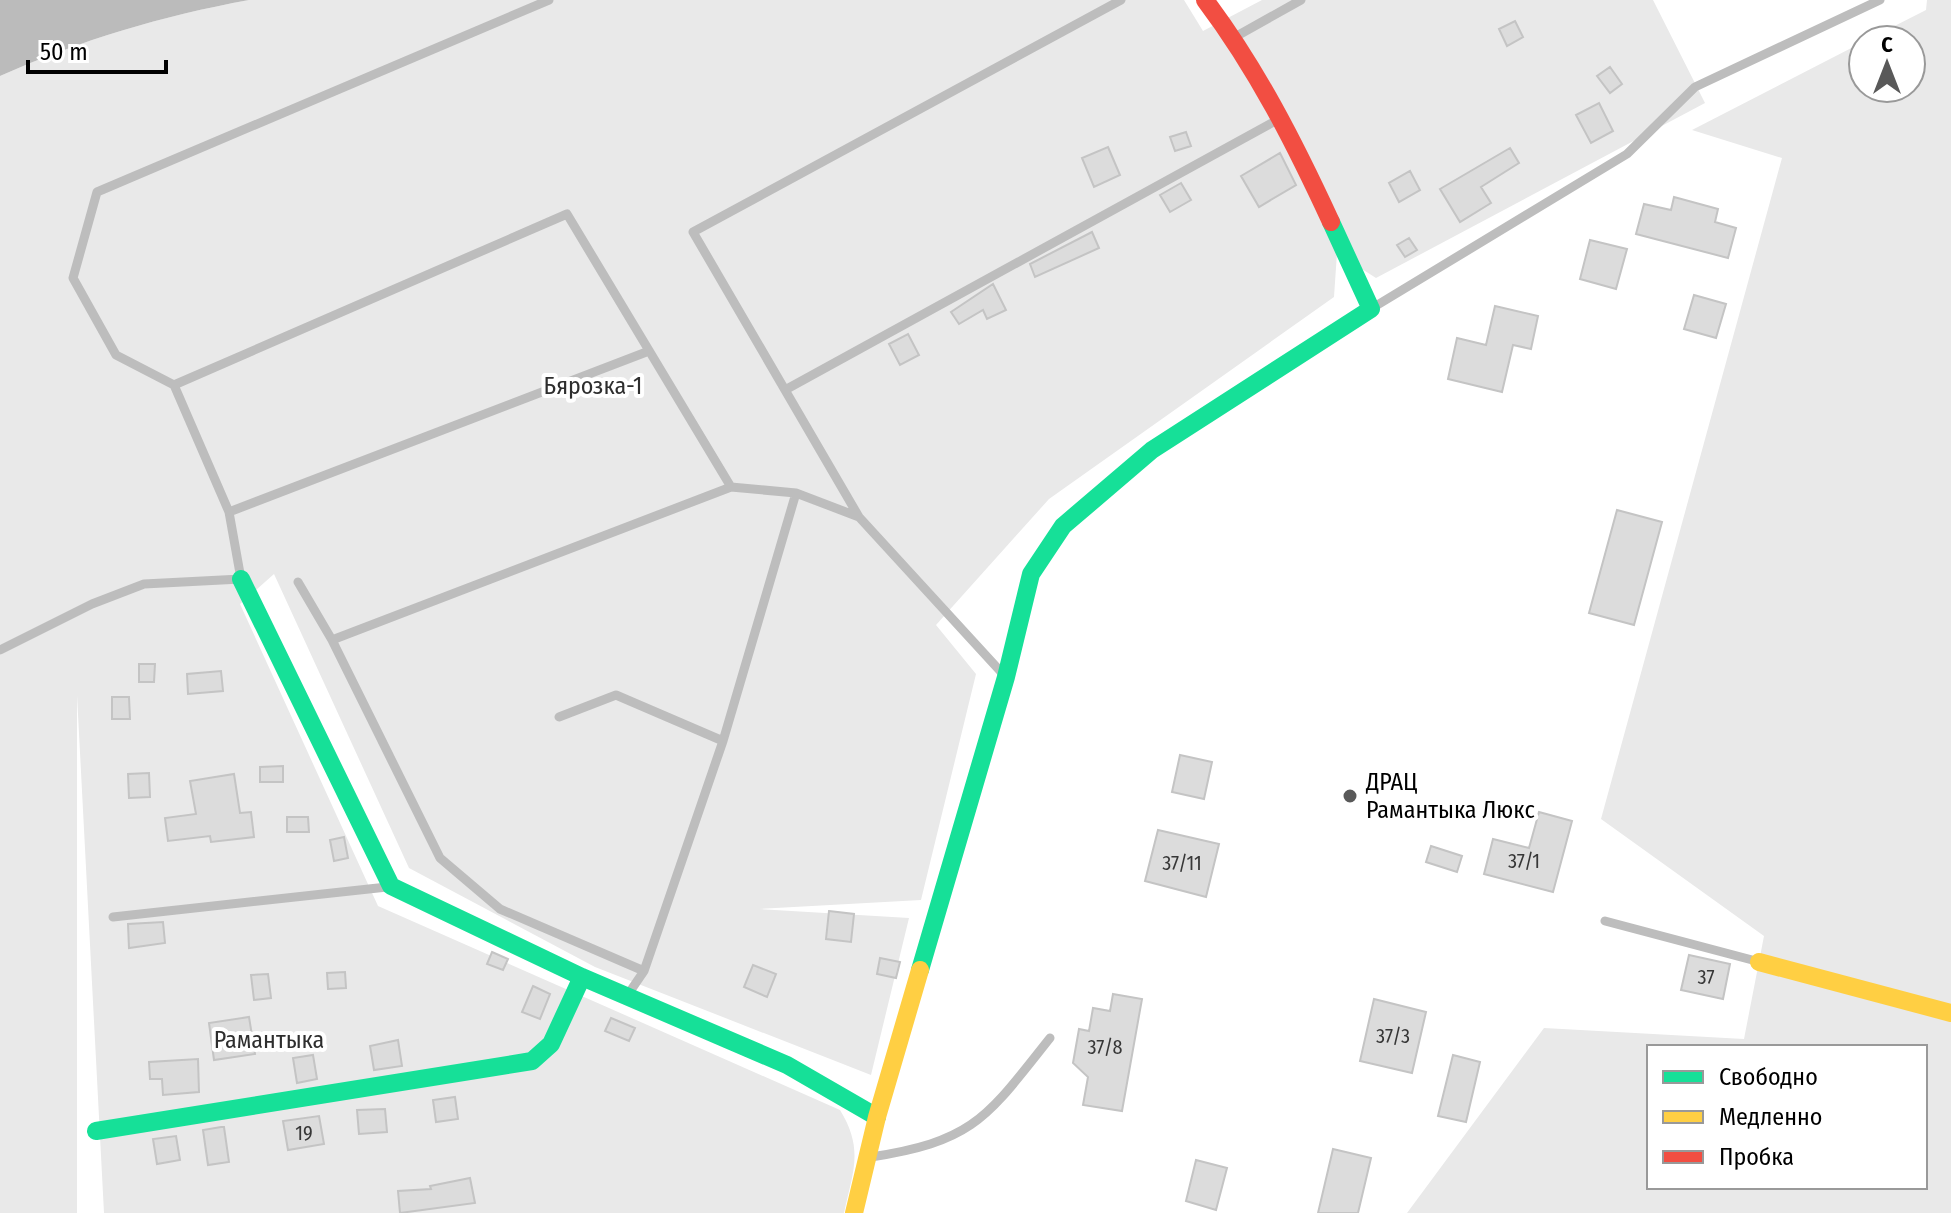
<svg xmlns="http://www.w3.org/2000/svg" width="1951" height="1213" font-family="'Fira Sans Condensed',sans-serif">
  <rect width="100%" height="100%" fill="#fff"/>
  <!-- green -->
  <path fill="#e9e9e9" fill-rule="evenodd" d="M 249,0 L 1184,0 L 1203,31 L 1262,0 L 1653,0 L 1705,103 L 1376,278 L 1337,253 L 1334,297 L 1049,499 L 936,625 L 976,674 L 921,900 L 759,909 L 909,918 L 871,1075 L 595,967 L 409,868 L 274,574 L 240,604 L 378,906 L 840,1110 C 864,1149 853,1171 844,1213 L 104,1213 L 77,695 L 77,1213 L 0,1213 L 0,76 C 81,40 162,16 249,0 Z
    M 1927,0 L 1951,0 L 1951,1213 L 1407,1213 L 1544,1028 L 1744,1039 L 1764,936 L 1601,819 L 1782,158 L 1692,130 L 1863,42 L 1863,88 L 1911,88 L 1911,40 L 1867,40 L 1926,10 ZM 1649,1047 L 1925,1047 L 1925,1187 L 1649,1187 Z"/>
  <!-- water -->
  <path fill="#bbb" d="M 0,0 L 249,0 C 162,16 81,40 0,76 Z"/>
  <!-- building -->
  <path fill="#dcdcdc" stroke="#c4c4c4" stroke-width="2" d="M 1515,21 L 1523,37 L 1507,46 L 1499,29 Z
    M 1610,67 L 1622,84 L 1610,93 L 1597,76 Z
    M 1599,103 L 1613,131 L 1591,143 L 1576,115 Z
    M 1186,132 L 1191,146 L 1175,151 L 1170,137 Z
    M 1108,147 L 1120,175 L 1094,187 L 1082,158 Z
    M 1510,148 L 1519,163 L 1481,187 L 1491,203 L 1460,222 L 1440,189 Z
    M 1280,153 L 1296,185 L 1259,207 L 1241,176 Z
    M 1410,171 L 1420,190 L 1399,202 L 1389,183 Z
    M 1181,183 L 1191,200 L 1170,212 L 1160,195 Z
    M 1674,197 L 1718,209 L 1715,222 L 1736,228 L 1728,258 L 1636,234 L 1644,204 L 1671,210 Z
    M 1092,232 L 1099,248 L 1035,277 L 1030,264 Z
    M 1409,238 L 1417,250 L 1405,257 L 1397,245 Z
    M 1590,240 L 1627,249 L 1616,289 L 1580,279 Z
    M 993,284 L 1006,310 L 987,319 L 983,310 L 959,324 L 951,312 Z
    M 1694,295 L 1726,304 L 1716,338 L 1684,329 Z
    M 1495,306 L 1538,316 L 1531,349 L 1513,345 L 1502,392 L 1448,379 L 1457,338 L 1486,345 Z
    M 908,334 L 919,355 L 900,365 L 889,344 Z
    M 1617,510 L 1662,522 L 1634,625 L 1589,613 Z
    M 139,664 L 155,664 L 154,682 L 139,682 Z
    M 221,671 L 223,691 L 188,694 L 187,674 Z
    M 112,697 L 129,697 L 130,719 L 112,719 Z
    M 1180,755 L 1212,762 L 1204,799 L 1172,792 Z
    M 283,766 L 283,782 L 260,782 L 260,767 Z
    M 149,773 L 150,797 L 129,798 L 128,774 Z
    M 234,774 L 240,813 L 251,812 L 254,837 L 211,842 L 210,836 L 168,841 L 165,818 L 196,814 L 190,781 Z
    M 1539,812 L 1572,821 L 1553,892 L 1484,874 L 1493,839 L 1529,848 Z
    M 287,817 L 308,817 L 309,832 L 287,832 Z
    M 1158,830 L 1219,844 L 1206,897 L 1145,881 Z
    M 344,837 L 348,858 L 334,861 L 330,840 Z
    M 1431,846 L 1462,856 L 1457,872 L 1426,862 Z
    M 829,911 L 854,914 L 851,942 L 826,939 Z
    M 163,922 L 165,943 L 129,948 L 128,924 Z
    M 492,952 L 508,959 L 503,970 L 487,964 Z
    M 1689,955 L 1730,964 L 1723,999 L 1681,990 Z
    M 880,958 L 900,962 L 896,978 L 877,974 Z
    M 753,965 L 776,974 L 767,997 L 744,987 Z
    M 345,972 L 346,988 L 328,989 L 327,973 Z
    M 268,974 L 271,998 L 254,1000 L 251,975 Z
    M 533,986 L 550,994 L 540,1019 L 522,1012 Z
    M 1113,994 L 1142,999 L 1122,1111 L 1083,1105 L 1088,1077 L 1073,1063 L 1079,1029 L 1089,1031 L 1093,1008 L 1110,1011 Z
    M 1374,999 L 1426,1012 L 1412,1073 L 1360,1061 Z
    M 249,1017 L 255,1054 L 214,1060 L 209,1023 Z
    M 611,1018 L 635,1028 L 629,1041 L 605,1031 Z
    M 398,1040 L 402,1066 L 374,1070 L 370,1046 Z
    M 313,1055 L 317,1079 L 297,1083 L 293,1058 Z
    M 1453,1055 L 1480,1062 L 1466,1122 L 1438,1116 Z
    M 198,1059 L 199,1092 L 163,1095 L 162,1079 L 150,1079 L 149,1062 Z
    M 455,1097 L 458,1119 L 436,1122 L 433,1100 Z
    M 385,1109 L 387,1132 L 359,1134 L 357,1110 Z
    M 319,1116 L 324,1144 L 288,1150 L 283,1121 Z
    M 221,1127 L 224,1127 L 229,1162 L 208,1165 L 203,1130 Z
    M 176,1136 L 180,1160 L 157,1164 L 153,1139 Z
    M 1333,1149 L 1371,1158 L 1358,1213 L 1318,1213 Z
    M 1196,1160 L 1227,1168 L 1216,1210 L 1186,1201 Z
    M 470,1178 L 475,1203 L 400,1213 L 398,1191 L 431,1189 L 430,1186 Z"/>
  <g fill="none" stroke-linecap="round" stroke-linejoin="round">
    <!-- lane -->
    <path stroke="#bdbdbd" stroke-width="9" d="M 1235,37 L 1301,0
      M 1374,307 L 1627,154 L 1695,87 L 1880,0
      M 174,385 L 567,214 L 731,487
      M 785,390 L 1279,119
      M 229,512 L 649,351
      M 298,582 L 332,640 L 440,858 L 500,909 L 644,971
      M 332,640 L 731,487 L 796,493 L 859,517
      M 0,650 L 92,604 L 144,584 L 241,579 L 229,512 L 174,385 L 116,355 L 73,278 L 97,192 L 549,0
      M 1002,673 L 859,517 L 693,232 L 1121,0
      M 559,717 L 616,695 L 723,741
      M 113,917 L 387,887
      M 1605,921 L 1756,961
      M 629,993 L 644,971 L 723,741 L 796,493
      M 871,1157 C 975,1141 987,1117 1050,1038"/>
    <!-- fast -->
    <path stroke="#16e098" stroke-width="18" d="M 241,579 L 391,886 L 582,977 L 787,1065 L 877,1117
      M 920,970 L 1006,677 L 1031,574 L 1063,526 L 1152,450 L 1371,309 L 1331,222
      M 96,1131 L 532,1061 L 551,1044 L 582,977"/>
    <!-- slow -->
    <path stroke="#ffcf43" stroke-width="18" d="M 1759,962 L 1951,1013
      M 854,1213 L 877,1117 L 920,970"/>
    <!-- jam -->
    <path stroke="#f24e42" stroke-width="18" d="M 1205,0 C 1257,69 1295,144 1331,222"/>
  </g>
  <!-- markers -->
  <circle fill="#595959" stroke="#fff" stroke-width="3" cx="1350" cy="796" r="8"/>
  <g text-anchor="middle" stroke-width="8" stroke-linejoin="round" paint-order="stroke">
    <!-- number labels -->
    <g font-size="20" fill="#373737">
      <text x="1524" y="868">37/1</text>
      <text x="1182" y="870">37/11</text>
      <text x="1706" y="984">37</text>
      <text x="1393" y="1043">37/3</text>
      <text x="1105" y="1054">37/8</text>
      <text x="304" y="1140">19</text>
    </g>
    <!-- park labels -->
    <g font-size="24" fill="#2e2e2e" stroke="#fff">
      <text x="593" y="394">Бярозка-1</text>
      <text x="269" y="1048">Рамантыка</text>
    </g>
    <!-- poi labels -->
    <g font-size="24" fill="#000" stroke="#fff" text-anchor="start">
      <text x="1366" y="790">ДРАЦ<tspan x="1366" dy="28">Рамантыка Люкс</tspan></text>
    </g>
  </g>
  <!-- legend -->
  <rect x="1647" y="1045" width="280" height="144" fill="#ffffff" stroke="#999999" stroke-width="2"/>
  <rect x="1663" y="1071" width="40" height="12" fill="#16e098" stroke="#999999" stroke-width="2"/>
  <text x="1719" y="1085" font-size="24" fill="#000000">Свободно</text>
  <rect x="1663" y="1111" width="40" height="12" fill="#ffcf43" stroke="#999999" stroke-width="2"/>
  <text x="1719" y="1125" font-size="24" fill="#000000">Медленно</text>
  <rect x="1663" y="1151" width="40" height="12" fill="#f24e42" stroke="#999999" stroke-width="2"/>
  <text x="1719" y="1165" font-size="24" fill="#000000">Пробка</text>
  <!-- north arrow -->
  <g transform="translate(1887 64)"><circle r="38" fill="#ffffff" stroke="#999999" stroke-width="2"/>
  <path d="M0-6L14 30L0 20L-14 30Z" fill="#595959"/>
  <text y="-12" font-size="22" font-weight="bold" text-anchor="middle" fill="#000000">С</text>
  </g>
  <!-- scale -->
  <path d="M28 60v12h138v-12" fill="none" stroke="#000000" stroke-width="4"/>
  <text x="40" y="60" font-size="24" fill="#000000" stroke="#ffffff" stroke-width="6" paint-order="stroke">50 m</text>
</svg>
